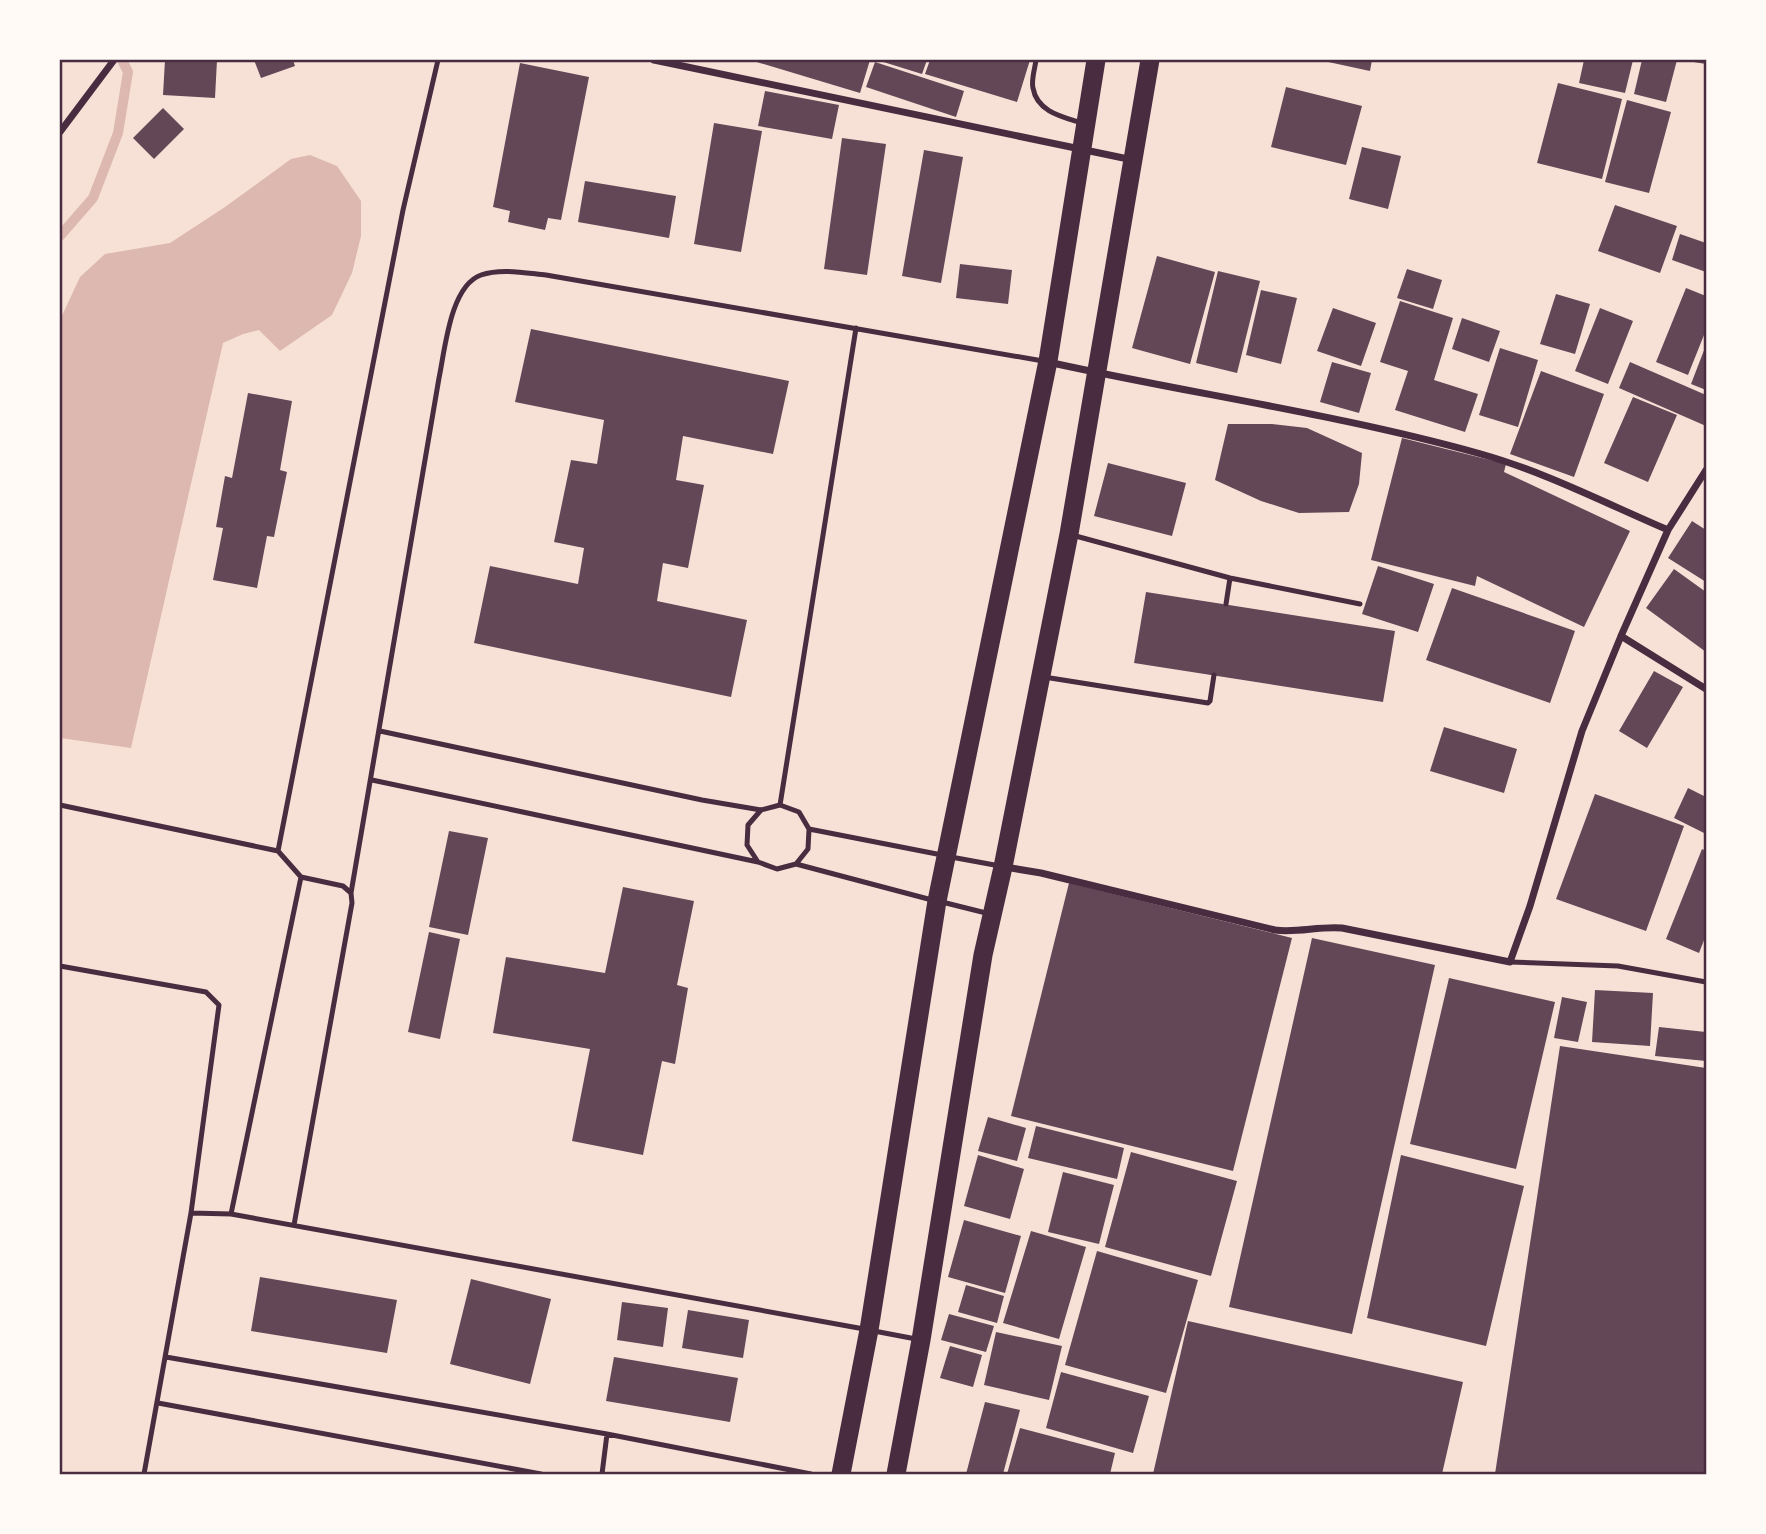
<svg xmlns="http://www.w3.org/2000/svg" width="1766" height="1534" font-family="'Noto Serif',serif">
  <rect width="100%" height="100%" fill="#f7e1d7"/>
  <!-- water -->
  <path fill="#dcb8b0" d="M 310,155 L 337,166 L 361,201 L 361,236 L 352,273 L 332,315 L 280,351 L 259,330 L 243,334 L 223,343 L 131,748 L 60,738 L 60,320 L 80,277 L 105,254 L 170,243 L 225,207 L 291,159 Z"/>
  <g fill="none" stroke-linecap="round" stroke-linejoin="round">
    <!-- stream -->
    <path stroke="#dcb8b0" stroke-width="10" d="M 60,236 L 93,198 L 118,133 L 128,72 L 122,60"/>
  </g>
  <!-- building -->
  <path fill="#644757" d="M 165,60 L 217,60 L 215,98 L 163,95 Z
    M 254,60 L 293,60 L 295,66 L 261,78 Z
    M 750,60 L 870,60 L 860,93 Z
    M 877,60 L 927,60 L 922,74 Z
    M 930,60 L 1030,60 L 1017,102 L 925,74 Z
    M 1319,60 L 1372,60 L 1370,71 Z
    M 1584,60 L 1633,60 L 1625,93 L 1579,83 Z
    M 1642,60 L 1677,60 L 1666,102 L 1634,94 Z
    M 1688,60 L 1706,60 L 1706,64 L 1687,61 Z
    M 875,62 L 964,91 L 956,117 L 866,87 Z
    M 520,63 L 589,77 L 561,220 L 548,218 L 545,230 L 508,222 L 510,211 L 493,207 Z
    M 1558,83 L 1622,99 L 1602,179 L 1537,163 Z
    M 1286,87 L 1362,106 L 1346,165 L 1271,147 Z
    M 765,91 L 839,105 L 832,139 L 758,126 Z
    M 1627,100 L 1671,112 L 1649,193 L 1605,182 Z
    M 163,108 L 184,129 L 154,159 L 133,138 Z
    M 714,123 L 762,131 L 741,252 L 694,244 Z
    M 842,138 L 886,144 L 867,275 L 824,269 Z
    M 1362,147 L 1401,156 L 1388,209 L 1349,199 Z
    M 924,150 L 963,157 L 941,283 L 902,276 Z
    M 585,181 L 676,196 L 669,238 L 578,222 Z
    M 1615,205 L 1677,226 L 1660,273 L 1598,251 Z
    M 1680,234 L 1706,243 L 1706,272 L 1672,260 Z
    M 1157,256 L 1215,272 L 1190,364 L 1132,348 Z
    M 960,264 L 1012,270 L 1008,304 L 956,298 Z
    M 1407,269 L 1442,280 L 1433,309 L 1397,298 Z
    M 1218,271 L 1260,281 L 1237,373 L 1196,363 Z
    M 1686,288 L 1706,296 L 1706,330 L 1688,375 L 1656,362 Z
    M 1261,290 L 1297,298 L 1281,364 L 1246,355 Z
    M 1556,294 L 1590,304 L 1575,354 L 1540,344 Z
    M 1400,301 L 1453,318 L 1434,380 L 1478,394 L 1465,432 L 1395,410 L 1408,371 L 1380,362 Z
    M 1333,308 L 1376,323 L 1361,366 L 1317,351 Z
    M 1600,308 L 1633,321 L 1608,384 L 1575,371 Z
    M 1462,318 L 1500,331 L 1489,362 L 1452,349 Z
    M 531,329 L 789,381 L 773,454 L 683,436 L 676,480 L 704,485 L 688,568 L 663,563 L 657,601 L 747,620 L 731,697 L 474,643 L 490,566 L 578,584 L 584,548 L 554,542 L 571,460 L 597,464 L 604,420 L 515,402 Z
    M 1706,345 L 1706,390 L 1691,384 Z
    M 1500,348 L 1538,360 L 1518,427 L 1479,415 Z
    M 1332,362 L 1371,373 L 1359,413 L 1320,402 Z
    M 1630,362 L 1706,395 L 1706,426 L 1619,388 Z
    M 1541,371 L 1604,394 L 1574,477 L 1510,454 Z
    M 248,393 L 292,401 L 280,470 L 287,472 L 274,537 L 267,536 L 257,588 L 213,580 L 223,528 L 216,527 L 225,476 L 232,478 Z
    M 1633,397 L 1677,415 L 1648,482 L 1604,463 Z
    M 1228,424 L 1272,424 L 1307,428 L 1362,453 L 1359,484 L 1349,512 L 1299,513 L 1261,501 L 1215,480 Z
    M 1402,438 L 1506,464 L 1504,472 L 1630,531 L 1584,627 L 1477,576 L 1475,586 L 1371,560 Z
    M 1108,463 L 1186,483 L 1172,536 L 1094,516 Z
    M 1692,521 L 1706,530 L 1706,582 L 1668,558 Z
    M 1378,566 L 1434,584 L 1418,632 L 1362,614 Z
    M 1674,569 L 1706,592 L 1706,652 L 1646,608 Z
    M 1452,588 L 1575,631 L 1550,703 L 1426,660 Z
    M 1146,592 L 1395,631 L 1383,702 L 1134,663 Z
    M 1654,671 L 1683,687 L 1647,748 L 1619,731 Z
    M 1444,727 L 1517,749 L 1504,793 L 1430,771 Z
    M 1688,788 L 1706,797 L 1706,834 L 1674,818 Z
    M 1595,794 L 1684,826 L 1646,931 L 1556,899 Z
    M 449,831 L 488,838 L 468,935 L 429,927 Z
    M 1702,849 L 1706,851 L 1706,935 L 1699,953 L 1666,939 Z
    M 1069,883 L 1292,938 L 1233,1171 L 1011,1116 Z
    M 623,887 L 694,901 L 677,985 L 688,988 L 675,1064 L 662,1061 L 643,1155 L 572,1141 L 590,1049 L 493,1033 L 506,957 L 605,973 Z
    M 429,932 L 460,939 L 440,1039 L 408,1032 Z
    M 1312,938 L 1435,965 L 1352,1334 L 1229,1307 Z
    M 1449,978 L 1555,1002 L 1516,1169 L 1410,1144 Z
    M 1595,990 L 1653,993 L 1650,1046 L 1592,1042 Z
    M 1562,997 L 1587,1002 L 1578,1042 L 1554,1038 Z
    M 1659,1027 L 1706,1032 L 1706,1061 L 1655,1056 Z
    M 1560,1046 L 1706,1068 L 1706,1474 L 1495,1474 Z
    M 988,1117 L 1026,1128 L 1017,1161 L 978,1151 Z
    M 1036,1126 L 1124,1148 L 1117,1179 L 1028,1158 Z
    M 1131,1152 L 1237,1181 L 1211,1276 L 1105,1247 Z
    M 978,1155 L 1024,1169 L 1010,1219 L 964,1206 Z
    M 1401,1155 L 1524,1186 L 1486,1346 L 1367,1318 Z
    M 1063,1172 L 1114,1185 L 1099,1244 L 1048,1232 Z
    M 964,1220 L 1021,1236 L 1005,1293 L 948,1277 Z
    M 1031,1231 L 1086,1247 L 1059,1339 L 1003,1323 Z
    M 1097,1251 L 1198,1280 L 1166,1393 L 1065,1365 Z
    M 260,1277 L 397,1300 L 387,1353 L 251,1331 Z
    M 471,1279 L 551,1299 L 530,1384 L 450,1364 Z
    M 966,1285 L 1004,1296 L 997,1323 L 958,1312 Z
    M 622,1302 L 668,1308 L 663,1347 L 617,1340 Z
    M 688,1310 L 749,1320 L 743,1358 L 682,1348 Z
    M 949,1314 L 994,1326 L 986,1352 L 941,1340 Z
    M 1188,1321 L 1463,1382 L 1442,1474 L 1153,1474 Z
    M 996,1332 L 1062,1346 L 1049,1400 L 984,1385 Z
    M 950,1346 L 982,1355 L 973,1387 L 940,1378 Z
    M 614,1357 L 738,1378 L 730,1422 L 606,1401 Z
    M 1061,1372 L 1149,1396 L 1133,1453 L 1046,1428 Z
    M 985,1402 L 1020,1410 L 1003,1474 L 966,1474 Z
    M 1020,1428 L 1115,1453 L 1110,1474 L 1007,1474 Z"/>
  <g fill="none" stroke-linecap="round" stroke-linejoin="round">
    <!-- service -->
    <path stroke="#4a2c40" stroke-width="5" d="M 1036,60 C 1035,68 1031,80 1033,88 C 1037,112 1063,117 1082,123
      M 1072,535 L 1230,578 L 1360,604
      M 1226,604 L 1230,578
      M 1044,677 L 1208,703 L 1210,701 L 1214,675
      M 380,731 L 702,800 L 761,810 L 780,805 L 799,812 L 809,829 L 808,849 L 796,864 L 777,869 L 758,862 L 747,845 L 748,825 L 761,810
      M 372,780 L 758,862
      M 60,805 L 278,851 L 403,210 L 438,60
      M 780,805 L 856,328
      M 809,829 L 942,855
      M 278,851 L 301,877 L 231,1214 L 864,1329
      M 951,857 L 1000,866
      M 796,864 L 932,900
      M 351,893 L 439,378 C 445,350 450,286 481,275 C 501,268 526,273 546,275 L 1043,361
      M 942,902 L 990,914
      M 1510,962 L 1618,966 L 1706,982
      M 60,966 L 206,992 L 219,1005 L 191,1213 L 144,1474
      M 191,1213 L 231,1214
      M 294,1225 L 352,903 L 351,893 L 343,886 L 301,877
      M 874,1331 L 916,1339
      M 166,1357 L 607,1434 L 811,1474
      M 158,1403 L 541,1474
      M 602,1474 L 607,1434"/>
    <!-- minor -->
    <path stroke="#4a2c40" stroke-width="7" d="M 654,60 L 1133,160
      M 60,132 L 114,60
      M 1048,362 C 1192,394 1338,414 1481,454 C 1545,472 1607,504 1668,530 L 1621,636 L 1706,689
      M 1668,530 L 1706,470
      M 1005,867 L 1041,873 L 1275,930 C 1297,933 1319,926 1342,928 L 1510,962 L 1530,906 L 1582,731 L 1621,636"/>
    <!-- trunk -->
    <path stroke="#4a2c40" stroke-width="19" d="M 841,1474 L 869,1330 L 937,901 L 1048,361 L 1096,60
      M 896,1474 L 921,1340 L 983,955 L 1003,867 L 1069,534 L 1150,60"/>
  </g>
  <!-- border -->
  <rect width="1766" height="1534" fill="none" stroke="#fffaf5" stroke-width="122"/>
  <rect x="61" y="61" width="1644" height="1412" fill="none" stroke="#4a2c40" stroke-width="2.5"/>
</svg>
